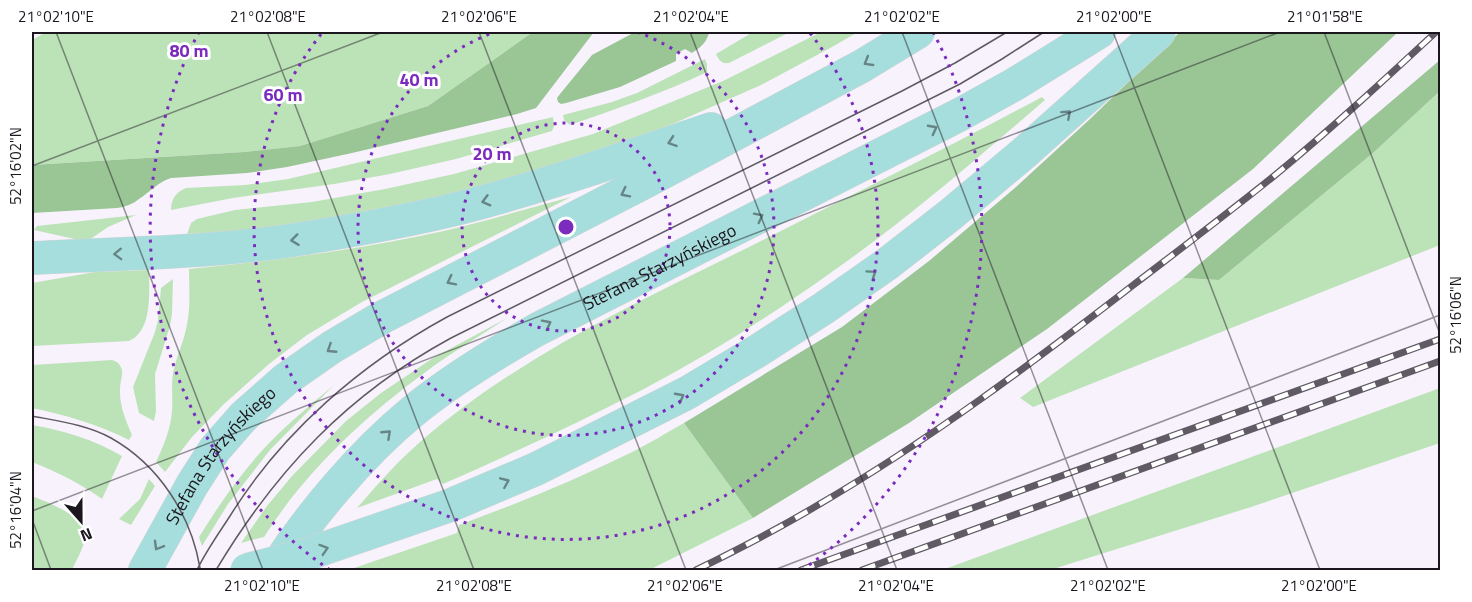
<svg xmlns="http://www.w3.org/2000/svg" width="1472" height="602" font-family="'Titillium Web',sans-serif">
  <rect width="100%" height="100%" fill="#f8f2fd"/>
  <!-- green -->
  <path fill="#bce3b7" d="M 46,32 L 533,32 L 428,106 L 300,146 L 244,152 L 32,165 L 32,40 Z
    M 753,32 L 790,32 L 729,63 C 721,64 719,60 716,54 Z
    M 821,32 L 858,32 L 832,47 L 761,85 L 675,123 L 616,146 L 490,186 L 330,220 L 229,232 L 187,234 L 191,223 L 197,219 L 235,210 L 312,202 L 385,189 L 454,174 L 593,134 L 723,81 Z
    M 705,59 L 707,64 L 707,72 C 663,93 616,109 570,125 L 564,120 L 563,115 L 612,102 L 637,93 Z
    M 1440,91 L 1440,245 L 1033,407 L 1020,398 L 1183,278 L 1219,280 L 1373,153 Z
    M 1042,97 L 1045,100 C 975,160 905,221 829,274 C 770,316 708,355 644,389 C 578,423 511,454 443,484 L 437,479 L 357,508 C 377,485 397,462 420,442 C 517,358 633,304 747,248 C 846,198 945,149 1042,97 Z
    M 553,117 L 554,126 L 552,131 L 456,159 L 390,174 L 334,184 L 233,198 L 171,210 C 171,199 176,192 186,188 L 245,185 L 288,179 Z
    M 571,197 L 362,302 L 307,335 L 269,364 L 223,405 L 192,437 L 165,472 L 156,462 C 164,445 171,428 172,410 C 173,397 171,385 173,373 C 176,357 183,344 186,329 C 191,309 189,288 189,269 C 266,261 344,252 420,236 C 471,226 521,210 571,197 Z
    M 136,215 L 108,227 L 89,240 L 79,240 L 34,230 L 37,226 Z
    M 149,270 C 149,291 153,331 129,341 L 32,346 L 32,283 L 95,272 Z
    M 173,279 L 172,314 L 170,326 L 155,374 L 156,411 L 154,421 L 139,413 L 133,387 L 155,332 L 158,320 L 161,288 Z
    M 507,318 C 480,336 452,352 427,371 C 364,417 305,472 264,537 L 241,543 L 267,506 L 292,476 L 346,421 L 381,393 L 433,358 Z
    M 112,360 C 118,362 120,364 122,370 C 123,376 120,382 120,389 C 119,404 126,421 132,435 L 129,440 C 97,424 66,415 32,408 L 32,365 Z
    M 334,385 L 270,450 L 228,504 L 202,546 L 199,537 C 217,508 236,480 259,454 C 281,429 308,407 334,385 Z
    M 1440,388 L 1440,443 L 1251,507 L 1050,570 L 942,570 Z
    M 684,423 L 753,518 L 649,570 L 348,570 L 457,533 L 459,525 C 516,504 573,481 628,454 C 647,445 666,433 684,423 Z
    M 32,425 C 66,431 92,439 122,456 L 102,499 C 80,483 57,472 32,462 Z
    M 149,479 L 155,486 L 131,525 L 119,519 L 140,499 Z
    M 32,496 C 47,502 89,517 85,539 C 83,549 76,561 72,570 L 32,570 Z"/>
  <!-- forest -->
  <path fill="#9ac595" d="M 533,32 L 594,32 L 536,108 L 517,114 L 352,153 L 287,167 L 247,173 L 171,178 C 158,182 150,192 139,199 C 133,204 125,207 117,208 L 32,213 L 32,165 L 244,152 L 300,146 L 428,106 Z
    M 635,32 L 708,32 L 709,33 C 706,43 701,47 692,53 L 685,49 L 676,54 L 676,61 L 620,87 L 566,103 L 561,104 L 558,102 L 557,98 L 560,94 L 592,55 Z
    M 1180,32 L 1398,32 L 1253,169 L 1047,329 L 909,423 L 753,518 L 684,423 L 842,327 L 929,261 L 1016,187 L 1090,119 Z
    M 1440,60 L 1440,91 L 1373,153 L 1219,280 L 1183,278 Z"/>
  <g fill="none" stroke-linecap="round" stroke-linejoin="round">
    <!-- major casing -->
    <g stroke="#d6d5d6" stroke-width="34">
      <g id="major">
        <path d="M 32,258 C 125,253 220,253 312,237 C 362,229 411,220 460,208 C 545,186 628,157 711,129"/>
        <path d="M 451,505 L 536,469 L 687,393 L 759,350 L 824,308 L 887,264 L 950,215 L 1024,153 L 1159,32"/>
        <path id="s1" d="M 145,570 L 192,485 L 215,449 L 244,416 L 286,379 L 332,347 L 381,318 L 645,182 L 862,66 L 918,32"/>
        <path id="s2" d="M 274,570 C 310,515 361,454 412,412 C 451,380 494,354 538,329 L 961,114 L 1015,84 L 1099,32"/>
      </g>
    </g>
    <!-- major -->
    <use href="#major" stroke="#a5dedc" stroke-width="33"/>
    <!-- tram -->
    <path stroke="#605a64" stroke-width="1.5" d="M 32,416 C 58,421 88,425 111,438 C 159,465 191,515 200,568
      M 197,570 C 206,551 219,533 230,516 C 282,432 361,364 447,317 L 902,91 L 955,63 L 1007,32
      M 216,570 C 276,470 348,394 451,338 L 960,84 L 1002,59 L 1044,32"/>
    <!-- rail casing -->
    <g stroke="#605a64" stroke-width="7">
      <path id="rail" d="M 696,570 C 737,550 778,529 818,505 C 928,441 1031,364 1132,286 C 1179,250 1227,214 1274,176 C 1330,130 1383,81 1436,32
        M 801,570 L 1440,339
        M 862,570 L 1440,361"/>
    </g>
    <!-- rail -->
    <use href="#rail" stroke="#fff" stroke-width="4.5" stroke-dasharray="14" stroke-linecap="butt"/>
    <!-- major-bridge casing -->
    <g stroke="#d6d5d6" stroke-width="34" stroke-linecap="butt">
      <path id="major-bridge" d="M 247,570 L 305,555 L 451,505"/>
    </g>
    <!-- major-bridge -->
    <use href="#major-bridge" stroke="#a5dedc" stroke-width="33"/>
  </g>
  <!-- one-way arrows -->
  <defs><path id="oneway-chevron" d="M-2-3.5L2.5 0L-2 3.5" fill="none" stroke-width="1.6" stroke-linecap="round" stroke-linejoin="round" transform="scale(1.5)"/></defs>
  <g stroke="#678486">
    <use href="#oneway-chevron" transform="translate(868 62) rotate(149)"/>
    <use href="#oneway-chevron" transform="translate(1067 114) rotate(-42)"/>
    <use href="#oneway-chevron" transform="translate(933 129) rotate(-28)"/>
    <use href="#oneway-chevron" transform="translate(672 142) rotate(161)"/>
    <use href="#oneway-chevron" transform="translate(625 193) rotate(153)"/>
    <use href="#oneway-chevron" transform="translate(486 201) rotate(165)"/>
    <use href="#oneway-chevron" transform="translate(759 217) rotate(-27)"/>
    <use href="#oneway-chevron" transform="translate(295 240) rotate(173)"/>
    <use href="#oneway-chevron" transform="translate(118 254) rotate(178)"/>
    <use href="#oneway-chevron" transform="translate(872 274) rotate(-35)"/>
    <use href="#oneway-chevron" transform="translate(451 281) rotate(153)"/>
    <use href="#oneway-chevron" transform="translate(547 324) rotate(-27)"/>
    <use href="#oneway-chevron" transform="translate(331 349) rotate(147)"/>
    <use href="#oneway-chevron" transform="translate(680 397) rotate(-28)"/>
    <use href="#oneway-chevron" transform="translate(387 434) rotate(-43)"/>
    <use href="#oneway-chevron" transform="translate(505 482) rotate(-23)"/>
    <use href="#oneway-chevron" transform="translate(158 546) rotate(120)"/>
    <use href="#oneway-chevron" transform="translate(324 549) rotate(-18)"/>
  </g>
  <!-- ticks -->
  <path fill="none" stroke="#1b151e" stroke-width="1.5" stroke-opacity="0.45" d="M 56,32 L 263,570M 267,32 L 474,570M 479,32 L 686,570M 690,32 L 897,570M 902,32 L 1108,570M 1113,32 L 1320,570M 1324,32 L 1440,334M 32,166 L 383,32M 32,511 L 1280,32M 32,519 L 51,570M 774,570 L 1440,315"/>
  <!-- distance rings -->
  <g fill="none" stroke="#7b2cbf" stroke-width="3" stroke-dasharray="3 6">
    <circle cx="566" cy="227" r="104"/>
    <path d="M637 32A208 208 0 1 1 495 32"/>
    <path d="M810 33A312 312 0 1 1 322 33"/>
    <path d="M330 570A416 416 0 0 1 199 32M933 32A416 416 0 0 1 802 570"/>
  </g>
  <g text-anchor="middle" stroke-width="6" stroke-linejoin="round" paint-order="stroke">
    <!-- street labels -->
    <g font-size="18" fill="#1b151e" stroke="#fff">
      <text dy="6" stroke="none"><textPath href="#s2" startOffset="498">Stefana Starzyńskiego</textPath></text>
      <text dy="6" stroke="none"><textPath href="#s1" startOffset="138">Stefana Starzyńskiego</textPath></text>
    </g>
  </g>
  <circle cx="566" cy="227" r="9" fill="#7b2cbf" stroke="#fff" stroke-width="3"/>
  <g font-size="18" text-anchor="middle" font-weight="bold" fill="#7b2cbf" stroke="#fff" stroke-width="6" stroke-linejoin="round" paint-order="stroke">
    <text x="189" y="57">80 m</text>
    <text x="419" y="86">40 m</text>
    <text x="283" y="101">60 m</text>
    <text x="492" y="160">20 m</text>
  </g>
  <!-- border -->
  <rect width="1472" height="602" fill="none" stroke="#ffffff" stroke-width="66"/>
  <!-- north arrow -->
  <g transform="translate(81 521) rotate(159)" stroke="#ffffff" stroke-width="4.5" paint-order="stroke">
  <path d="M0-4.5L10 22L0 15L-10 22Z" fill="#1b151e"/>
  <text y="-9" font-size="16" font-weight="bold" text-anchor="middle" fill="#1b151e">N</text>
  </g>
  <rect x="33" y="33" width="1406" height="536" fill="none" stroke="#1b151e" stroke-width="2"/>
  <g font-size="15" text-anchor="middle" fill="#1b151e">
    <text x="56" y="22">21°02'10"E</text>
    <text x="268" y="22">21°02'08"E</text>
    <text x="479" y="22">21°02'06"E</text>
    <text x="691" y="22">21°02'04"E</text>
    <text x="902" y="22">21°02'02"E</text>
    <text x="1114" y="22">21°02'00"E</text>
    <text x="1325" y="22">21°01'58"E</text>
    <text transform="translate(16 166) rotate(-90)" y="5">52°16'02"N</text>
    <text transform="translate(1456 315) rotate(-90)" y="5">52°16'06"N</text>
    <text transform="translate(16 510) rotate(-90)" y="5">52°16'04"N</text>
    <text x="262" y="591">21°02'10"E</text>
    <text x="474" y="591">21°02'08"E</text>
    <text x="685" y="591">21°02'06"E</text>
    <text x="896" y="591">21°02'04"E</text>
    <text x="1108" y="591">21°02'02"E</text>
    <text x="1319" y="591">21°02'00"E</text>
  </g>
</svg>
